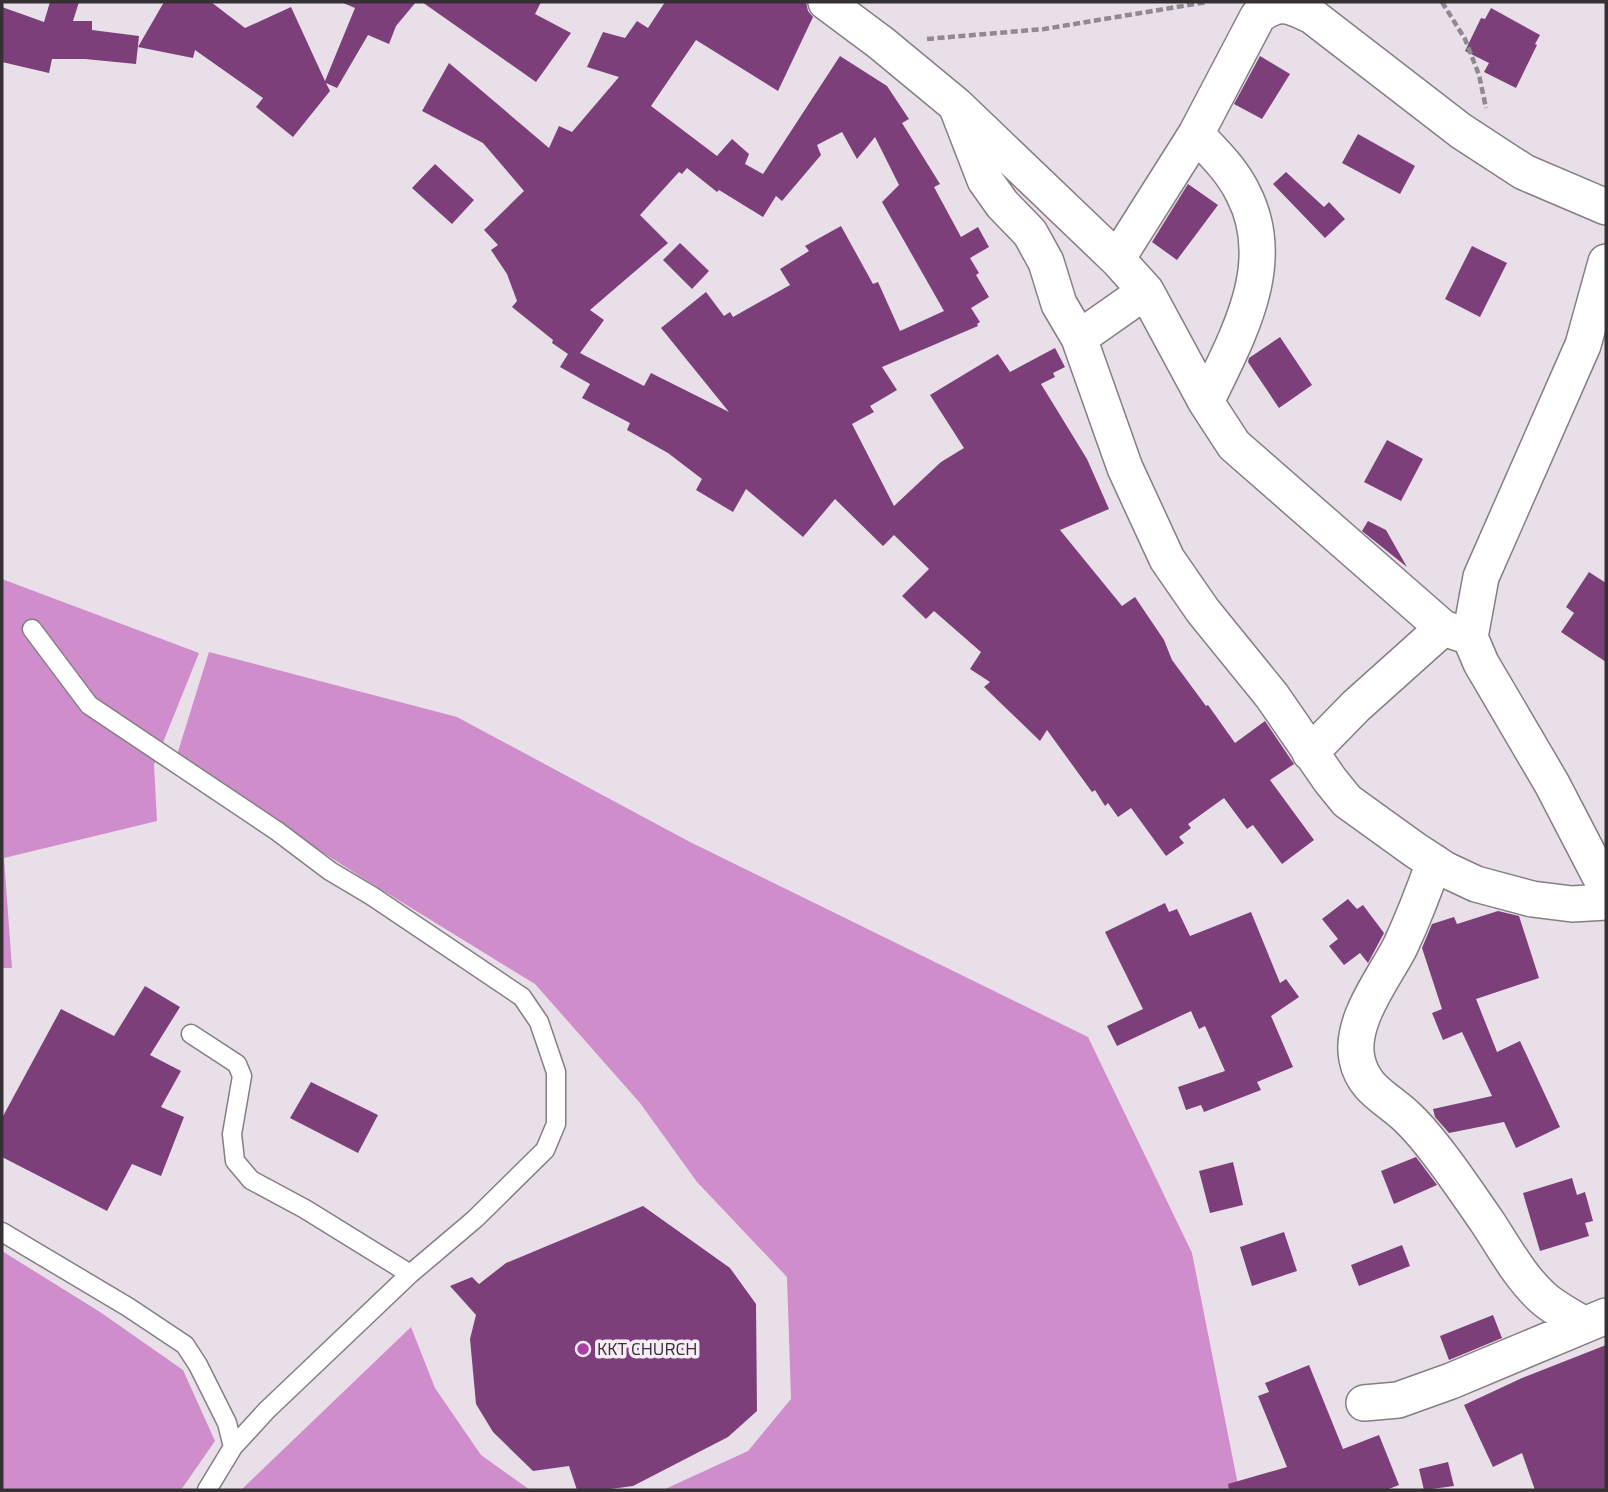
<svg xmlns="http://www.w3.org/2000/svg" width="1608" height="1492" font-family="'Titillium Web',sans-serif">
  <rect width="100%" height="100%" fill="#e9dfe9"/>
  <!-- forest -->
  <path fill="#d08dcc" d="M 2,579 L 199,653 L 154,765 L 157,821 L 4,858 L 12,968 L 2,968 Z
    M 209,652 L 457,717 L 690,842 L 1088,1037 L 1192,1253 L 1239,1490 L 663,1490 L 748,1451 L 791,1399 L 787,1277 L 697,1182 L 640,1103 L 535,984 L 361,877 L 176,758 Z
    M 2,1251 L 100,1312 L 183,1370 L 215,1441 L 181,1490 L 2,1490 Z
    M 411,1327 L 435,1388 L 481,1455 L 530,1490 L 241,1490 Z"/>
  <!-- building -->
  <path fill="#7c3f7a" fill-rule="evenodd" d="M 50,2 L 79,2 L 73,21 L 92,21 L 92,30 L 139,36 L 136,64 L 85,59 L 52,59 L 49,73 L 2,62 L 2,7 L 44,22 Z
    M 164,2 L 211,2 L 245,28 L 291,7 L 325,81 L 355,8 L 341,2 L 416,2 L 396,26 L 389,44 L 368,35 L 337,88 L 326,83 L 330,91 L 293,137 L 256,107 L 263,98 L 195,50 L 193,58 L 138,47 Z
    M 422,2 L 541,2 L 535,14 L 571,33 L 536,82 Z
    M 665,2 L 806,2 L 808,11 L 813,17 L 778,91 L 696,40 L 651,106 L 717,156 L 732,139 L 749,154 L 745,164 L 763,174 L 840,56 L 887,86 L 909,119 L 902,123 L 940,184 L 934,187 L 961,237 L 978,227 L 989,247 L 970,258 L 979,273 L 976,275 L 989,297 L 971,308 L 980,322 L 977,324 L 978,326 L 882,367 L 897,390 L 870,406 L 874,412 L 852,424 L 894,506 L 941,462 L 964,448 L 930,395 L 998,354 L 1010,372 L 1055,348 L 1065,367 L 1053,373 L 1055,377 L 1041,384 L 1087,459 L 1109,509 L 1060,530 L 1122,606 L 1135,597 L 1164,640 L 1172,660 L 1206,706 L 1208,705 L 1235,743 L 1265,721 L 1294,764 L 1270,780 L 1314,840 L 1282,864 L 1253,825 L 1247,829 L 1224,798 L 1188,824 L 1191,828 L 1179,837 L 1184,843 L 1166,856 L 1131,808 L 1118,817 L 1108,803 L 1105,806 L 1095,790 L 1092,792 L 1047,730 L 1040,741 L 984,687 L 990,682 L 970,669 L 981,652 L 934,611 L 926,619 L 902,596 L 929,569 L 894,535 L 883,546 L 835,499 L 803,537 L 746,489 L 733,512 L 696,490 L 702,479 L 668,453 L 627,430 L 630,423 L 582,398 L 590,384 L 560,367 L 568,354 L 552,343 L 553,340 L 512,307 L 517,301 L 507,274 L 491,250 L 498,245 L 484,230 L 524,191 L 483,143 L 422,111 L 449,63 L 549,148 L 559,126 L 572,132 L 619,77 L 587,67 L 603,32 L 625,38 L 637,21 L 648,28 ZM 842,132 L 857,159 L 875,137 L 899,185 L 882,202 L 944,311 L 900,331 L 878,282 L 873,284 L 841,226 L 805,246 L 809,251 L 780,269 L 790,285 L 733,317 L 730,312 L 724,316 L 706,292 L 661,328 L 729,412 L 651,373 L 644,386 L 580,353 L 604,320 L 590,310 L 668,243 L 640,215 L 679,172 L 682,174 L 687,168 L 717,192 L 719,190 L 763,217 L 776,196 L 782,201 L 821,155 L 817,145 Z
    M 1491,8 L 1540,35 L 1535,44 L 1537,45 L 1516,88 L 1484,72 L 1489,63 L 1465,51 L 1481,18 L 1485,19 Z
    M 1260,56 L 1290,74 L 1262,119 L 1234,104 Z
    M 1358,134 L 1415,166 L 1400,194 L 1342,163 Z
    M 435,164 L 474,200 L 452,224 L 412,188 Z
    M 1286,172 L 1324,207 L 1329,202 L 1345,219 L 1325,238 L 1273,184 Z
    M 1188,184 L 1218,205 L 1177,260 L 1152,242 Z
    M 680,243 L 709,271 L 692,289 L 663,260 Z
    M 1472,246 L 1507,263 L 1480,317 L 1445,299 Z
    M 1280,337 L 1312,385 L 1279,408 L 1248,362 L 1249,358 Z
    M 1387,440 L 1423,459 L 1401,501 L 1364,482 Z
    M 1368,521 L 1386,530 L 1407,567 L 1362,531 Z
    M 1589,572 L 1606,583 L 1606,662 L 1561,632 L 1574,613 L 1566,607 Z
    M 1348,899 L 1357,909 L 1363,905 L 1384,933 L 1368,963 L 1360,953 L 1344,965 L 1329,946 L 1338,939 L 1322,919 Z
    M 1165,903 L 1169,912 L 1177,909 L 1190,936 L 1251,912 L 1280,983 L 1286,979 L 1299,997 L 1271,1016 L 1293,1067 L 1257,1082 L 1261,1090 L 1204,1112 L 1201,1105 L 1186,1110 L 1178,1087 L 1225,1071 L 1205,1026 L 1199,1029 L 1191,1011 L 1117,1046 L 1107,1026 L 1143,1009 L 1105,932 Z
    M 1498,911 L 1519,916 L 1539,978 L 1476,999 L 1497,1052 L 1520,1041 L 1560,1127 L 1516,1148 L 1504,1122 L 1449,1133 L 1435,1117 L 1433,1109 L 1492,1096 L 1462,1032 L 1443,1040 L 1432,1013 L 1442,1009 L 1422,948 L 1432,924 L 1454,917 L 1457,924 Z
    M 145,986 L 180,1007 L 150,1055 L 181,1071 L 161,1107 L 184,1117 L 161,1176 L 132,1164 L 107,1211 L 2,1157 L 2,1118 L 61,1009 L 114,1036 Z
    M 311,1082 L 378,1115 L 358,1153 L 290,1118 Z
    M 1416,1157 L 1437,1185 L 1394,1204 L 1381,1171 Z
    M 1233,1162 L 1243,1205 L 1210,1213 L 1199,1171 Z
    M 1572,1178 L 1577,1195 L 1585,1192 L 1593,1221 L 1585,1223 L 1589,1236 L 1540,1251 L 1523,1193 Z
    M 643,1206 L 730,1268 L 756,1304 L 757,1411 L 728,1437 L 633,1486 L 603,1490 L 577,1490 L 569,1466 L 533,1471 L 493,1432 L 476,1404 L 470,1339 L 476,1315 L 450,1286 L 472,1277 L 479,1284 L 506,1263 Z
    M 1284,1232 L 1297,1271 L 1252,1286 L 1240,1247 Z
    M 1402,1245 L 1410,1266 L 1359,1286 L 1351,1265 Z
    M 1493,1315 L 1502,1338 L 1449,1360 L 1440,1336 Z
    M 1606,1345 L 1606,1490 L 1535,1490 L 1522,1453 L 1493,1467 L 1464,1405 L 1522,1378 Z
    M 1309,1365 L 1343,1449 L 1379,1435 L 1399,1485 L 1386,1490 L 1229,1490 L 1228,1484 L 1287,1467 L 1258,1396 L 1269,1392 L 1265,1383 Z
    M 1448,1462 L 1454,1486 L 1424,1490 L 1419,1469 Z"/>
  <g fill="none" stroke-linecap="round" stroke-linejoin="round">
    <!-- service casing -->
    <g stroke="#867d85" stroke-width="21">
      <path id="service" d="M 32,629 L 89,705 L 277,831 L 330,871 L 372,896 L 522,997 L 539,1022 L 556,1072 L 556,1124 L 545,1150 L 475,1219 L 410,1274 L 267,1410 L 233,1447 L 207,1490
        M 191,1034 L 237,1064 L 242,1076 L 232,1134 L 235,1161 L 251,1180 L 305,1209 L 410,1274
        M 2,1232 L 128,1307 L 185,1345 L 198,1365 L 227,1423 L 233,1447"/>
    </g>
    <!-- minor casing -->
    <g stroke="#867d85" stroke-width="38">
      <path id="minor" d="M 826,2 L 881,43 L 956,105 L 1117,259 L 1146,291 L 1206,402 L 1234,445 L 1443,628 L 1470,637
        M 956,105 L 985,180 L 1002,204 L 1030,233 L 1046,262 L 1059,304 L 1079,338 L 1125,468 L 1167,559 L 1203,611 L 1272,696 L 1330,780 L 1347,801 L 1415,850 L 1444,869 L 1476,884 L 1532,899 L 1572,904 L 1606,902
        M 1196,134 C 1213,152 1232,170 1243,193 C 1280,264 1237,337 1206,402
        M 1117,259 L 1196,134 L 1258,16 C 1280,0 1289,5 1312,16 L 1461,131 L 1524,172 L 1606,207
        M 1606,262 L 1583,345 L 1481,577 L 1470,637 L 1481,663 L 1552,784 L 1606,888
        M 1079,338 L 1146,291
        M 1310,753 L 1356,706 L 1443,628
        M 1434,862 C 1424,891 1413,919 1400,947 C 1384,978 1349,1022 1357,1059 C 1363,1090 1389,1099 1408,1118 C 1434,1143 1465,1190 1486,1220 C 1504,1247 1519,1276 1543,1298 C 1554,1308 1570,1316 1583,1324
        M 1364,1403 L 1398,1400 L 1451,1381 L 1606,1316"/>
    </g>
    <!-- path -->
    <path stroke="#908990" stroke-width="4.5" stroke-dasharray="7 3.5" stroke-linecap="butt" d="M 1442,2 L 1465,39 L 1479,75 L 1486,108
      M 927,39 L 1044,29 L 1207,2"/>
    <!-- service -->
    <use href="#service" stroke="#fff" stroke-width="18"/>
    <!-- minor -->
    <use href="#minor" stroke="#fff" stroke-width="35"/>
  </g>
  <!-- markers -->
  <circle fill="#a741a5" stroke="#f7ecf6" stroke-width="2.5" cx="583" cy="1349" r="7"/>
  <g text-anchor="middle" stroke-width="7" stroke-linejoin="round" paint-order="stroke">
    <!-- poi labels -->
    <g font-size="18" fill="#343034" stroke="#f7ecf6" text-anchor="start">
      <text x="597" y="1355">KKT CHURCH</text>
    </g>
  </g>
  <!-- border -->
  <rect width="1608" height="1492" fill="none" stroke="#343034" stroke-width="7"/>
</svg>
